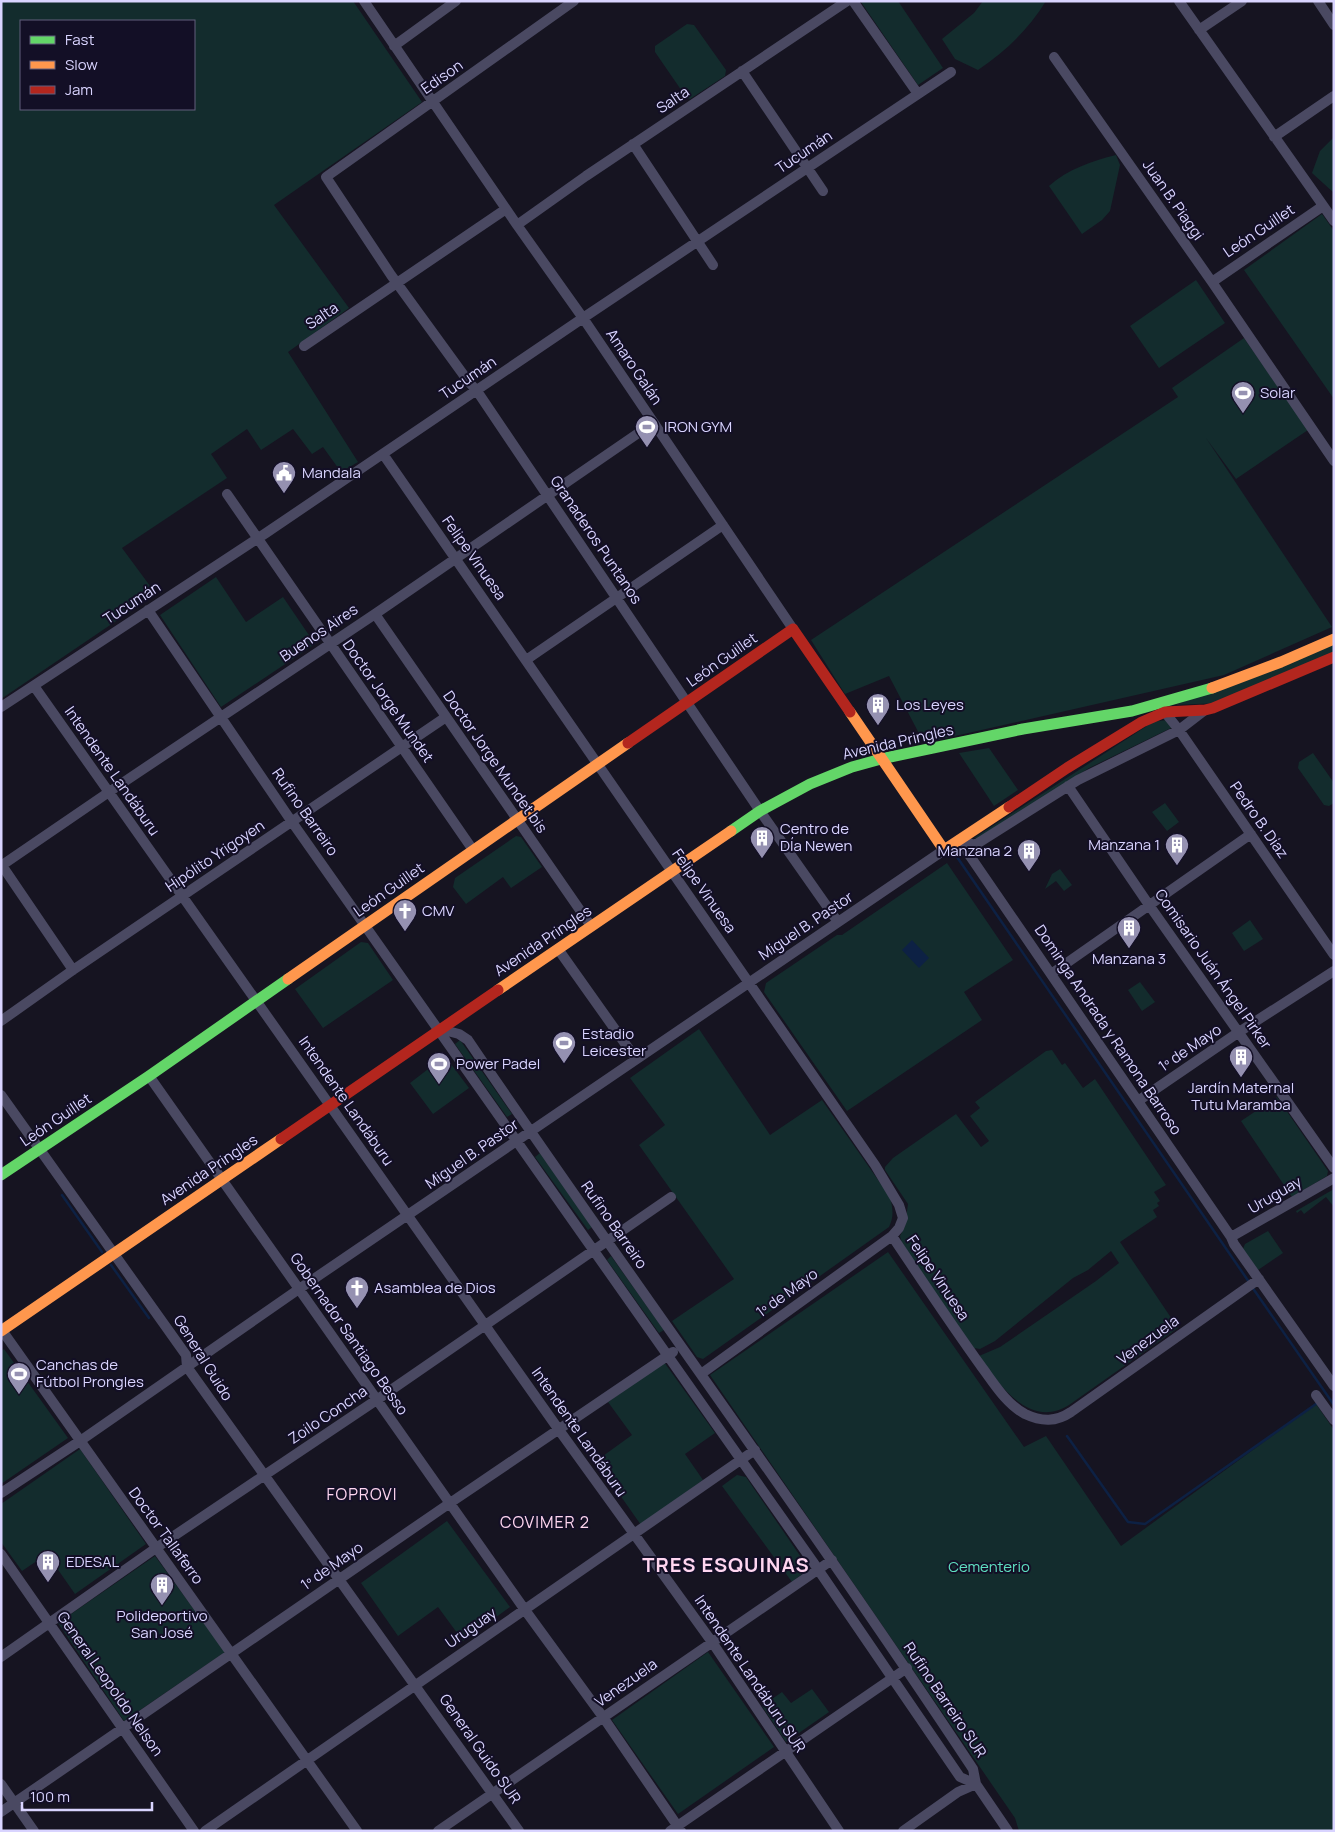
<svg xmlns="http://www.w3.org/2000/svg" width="1335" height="1832" font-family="Manrope,sans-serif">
  <rect width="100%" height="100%" fill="#161421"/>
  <!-- green -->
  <path fill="#132c2d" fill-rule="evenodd" d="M 1,1 L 353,1 L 422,102 L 274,205 L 349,308 L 288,352 L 358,462 L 341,472 L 323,447 L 312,454 L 293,429 L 261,450 L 247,429 L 211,454 L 227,478 L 122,548 L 156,594 L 1,699 ZM 21,21 L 194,21 L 194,109 L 21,109 Z
    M 898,1 L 943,68 L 918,85 L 861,2 Z
    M 983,1 L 1046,1 C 1028,30 1006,51 978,70 L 955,59 L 942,39 L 974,13 Z
    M 687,24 L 694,25 L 726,70 L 725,76 L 690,99 L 686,97 L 655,52 L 655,46 Z
    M 1334,137 L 1334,193 L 1312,173 L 1320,151 Z
    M 1116,155 L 1120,165 L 1110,211 L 1102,220 L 1082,234 L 1049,186 C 1068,169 1092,161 1116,155 Z
    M 1322,214 L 1334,231 L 1334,399 L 1244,270 Z
    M 1196,280 L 1225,323 L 1159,368 L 1130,326 Z
    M 1244,338 L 1308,430 L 1236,479 L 1206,438 L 1332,627 L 1224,675 L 924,743 L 889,676 L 845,694 L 811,640 L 1178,397 L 1172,388 Z
    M 216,577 L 246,622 L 283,597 L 315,644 L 221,707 L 160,615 Z
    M 1334,645 L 1334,653 L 1220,703 L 1175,705 Z
    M 1166,720 L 1171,726 L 1171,728 L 1089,768 L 980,839 L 974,838 L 1153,722 Z
    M 989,748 L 1018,790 L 994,806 L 959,753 Z
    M 1313,753 L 1334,783 L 1334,803 L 1329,806 L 1324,805 L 1298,768 L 1299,762 Z
    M 1165,803 L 1179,822 L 1167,831 L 1152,812 Z
    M 516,836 L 521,837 L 542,867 L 511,888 L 503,877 L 466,904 L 453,887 L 455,878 Z
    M 947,863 L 1013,960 L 964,992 L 982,1020 L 847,1111 L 764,992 L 766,983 L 837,935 L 842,935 Z
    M 1060,869 L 1072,885 L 1064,891 L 1056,881 L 1045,889 L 1052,874 Z
    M 1250,920 L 1263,939 L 1244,951 L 1232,933 Z
    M 361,942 L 368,943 L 393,980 L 323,1028 L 295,989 Z
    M 1140,982 L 1155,1002 L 1142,1011 L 1128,990 Z
    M 699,1029 L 770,1135 L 822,1100 L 890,1197 C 893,1209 894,1217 889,1227 L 703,1359 L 697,1357 L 672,1321 L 734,1279 L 639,1145 L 665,1125 L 630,1078 Z
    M 460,1040 L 512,1114 L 507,1117 L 455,1044 Z
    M 1052,1050 L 1062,1065 L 1065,1063 L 1083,1088 L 1095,1079 L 1166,1185 L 1154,1192 L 1160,1201 L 1157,1203 L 1159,1206 L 1153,1210 L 1157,1217 L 1120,1242 L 1178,1328 L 1069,1405 C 1029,1430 999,1384 979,1356 L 1000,1347 L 1096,1281 L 1119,1263 L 1111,1251 L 1088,1270 L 1073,1278 L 995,1341 L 980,1349 L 974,1348 L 904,1251 L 900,1236 L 905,1226 L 908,1204 L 885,1170 L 885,1167 L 893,1158 L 956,1114 L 981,1147 L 989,1141 L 970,1116 L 980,1108 L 975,1102 L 1046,1051 Z
    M 445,1056 L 469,1088 L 433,1114 L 410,1083 Z
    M 1277,1097 L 1328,1171 L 1327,1176 L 1292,1197 L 1241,1121 Z
    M 540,1153 L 592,1227 L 588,1230 L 535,1157 Z
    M 1334,1189 L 1334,1207 L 1326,1197 L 1304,1214 L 1301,1210 L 1297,1213 L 1296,1211 Z
    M 1268,1231 L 1283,1253 L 1258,1270 L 1243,1249 L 1245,1244 Z
    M 888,1252 L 1024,1447 L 1046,1436 L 1121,1546 L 1316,1404 L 1334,1430 L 1334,1831 L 1019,1831 L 1015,1818 L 710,1375 Z
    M 611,1256 L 664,1330 L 659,1333 L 607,1260 Z
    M 4,1349 L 68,1438 L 1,1484 L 1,1351 Z
    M 664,1362 L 715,1433 L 685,1454 L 703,1480 L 641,1525 L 596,1461 L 632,1435 L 608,1402 Z
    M 80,1449 L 146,1544 L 75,1594 L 47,1554 L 22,1571 L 1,1542 L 1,1504 Z
    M 737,1475 L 746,1477 L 805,1563 L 806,1571 L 792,1582 L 722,1486 Z
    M 447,1521 L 510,1607 L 463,1641 L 438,1607 L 398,1636 L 361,1583 Z
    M 155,1556 L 225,1652 L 124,1721 L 58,1623 Z
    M 708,1652 L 774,1747 L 678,1814 L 612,1720 Z
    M 812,1689 L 829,1712 L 786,1742 L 762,1706 L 782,1692 L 791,1703 Z"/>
  <!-- water -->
  <path fill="#0d2144" d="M 912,940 L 929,958 L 919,968 L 902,950 Z"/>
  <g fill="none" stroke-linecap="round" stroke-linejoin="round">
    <!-- stream -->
    <path stroke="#0d2144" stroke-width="2.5" d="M 957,857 L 1249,1282
      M 62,1195 L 102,1252
      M 111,1265 L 149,1318
      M 1252,1287 L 1334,1405
      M 1067,1436 L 1128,1522 L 1145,1524 L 1316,1404"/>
    <!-- street -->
    <path stroke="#4a4962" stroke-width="10" d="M 364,1 L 517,225 L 583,318 L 793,629
      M 574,1 L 326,177 L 391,275 L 468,381 L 477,391 L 760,811 L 838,922
      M 853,1 L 918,94
      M 1179,1 L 1334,221
      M 1318,1 L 1334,25
      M 1199,30 L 1242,1
      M 394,46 L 456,1
      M 1054,57 L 1212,282 L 1334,461
      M 742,71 L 823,191
      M 1274,137 L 1334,96
      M 633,144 L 713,265
      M 517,225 L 586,176 L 847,1
      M 1212,282 L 1323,206
      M 304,346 L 506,209
      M 383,454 L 875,1165 L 899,1205 L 903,1218 L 899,1228 L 892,1236 L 701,1374
      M 227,494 L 473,850
      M 148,610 L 292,822 L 813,1562 L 960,1777 L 976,1784
      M 375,614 L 591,926
      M 526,660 L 723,525
      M 34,686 L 559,1430 L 712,1642 L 839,1831
      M 1,707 L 266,533 L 583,318 L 951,72
      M 1163,710 L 1179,730 L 1334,955
      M 1068,786 L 1149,905 L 1334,1168
      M 959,840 L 1231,1237 L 1234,1244 L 1334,1386
      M 959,840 L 975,845 L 1078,780 L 1179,730 L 1205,710
      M 1,864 L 73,970
      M 1,866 L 109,792 L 375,614 L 653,423
      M 558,949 L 636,1059
      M 1051,974 L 1251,834
      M 1,1021 L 73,970 L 446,717
      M 440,1029 L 459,1034 L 468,1040 C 634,1285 810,1522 973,1769 L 976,1784 L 1008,1831
      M 149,1076 L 525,1610 L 603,1717 L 681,1831
      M 1,1095 L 186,1355 L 187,1367 L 519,1831
      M 1138,1101 L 1239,1032 L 1334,971
      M 892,1236 C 921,1279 950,1323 981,1366 C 993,1382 1006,1404 1025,1414 C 1042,1422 1056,1422 1071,1412 L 1259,1279
      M 1231,1237 L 1334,1178
      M 1,1329 L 357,1831
      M 1316,1395 L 1334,1420
      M 1,1493 L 80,1441 L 299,1289 L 944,850
      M 1,1554 L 194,1831
      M 1,1657 L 156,1548 L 378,1399 L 671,1197
      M 1,1784 L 34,1831
      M 1,1812 L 450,1503 L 673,1352
      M 205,1831 L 755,1450
      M 438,1831 L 832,1560
      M 670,1831 L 907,1668
      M 903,1831 L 958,1792 L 976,1784"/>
    <!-- fast -->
    <path stroke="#63d668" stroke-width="11" d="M 731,831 L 760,811 L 810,784 L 852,767 L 881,759 L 1023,729 L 1132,711 L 1212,688
      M 1,1175 L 149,1076 L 288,979"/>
    <!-- slow -->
    <path stroke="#ff974d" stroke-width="11" d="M 1212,688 L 1281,662 L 1334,639
      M 850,712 L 944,850 L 1009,807
      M 288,979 L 628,743
      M 498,990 L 731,831
      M 1,1331 L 281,1139"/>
    <!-- jam -->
    <path stroke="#b3261e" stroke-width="11" d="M 628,743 L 793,629 L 850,712
      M 1009,807 L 1067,768 L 1142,722 L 1165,712 L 1205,710 L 1213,708 L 1334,657
      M 281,1139 L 498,990"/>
  </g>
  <!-- icons -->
  <defs>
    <g id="stadium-pin" transform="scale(1.25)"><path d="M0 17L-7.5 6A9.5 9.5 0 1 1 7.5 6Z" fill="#9591b1" stroke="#130f26"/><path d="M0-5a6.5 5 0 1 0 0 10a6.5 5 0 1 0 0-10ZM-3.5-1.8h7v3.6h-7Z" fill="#fff"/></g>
    <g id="civic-pin" transform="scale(1.25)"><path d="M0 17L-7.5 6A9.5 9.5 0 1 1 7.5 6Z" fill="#9591b1" stroke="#130f26"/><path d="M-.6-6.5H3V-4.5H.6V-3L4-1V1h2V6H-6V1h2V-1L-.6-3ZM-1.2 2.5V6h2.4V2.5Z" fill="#fff"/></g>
    <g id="building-pin" transform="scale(1.25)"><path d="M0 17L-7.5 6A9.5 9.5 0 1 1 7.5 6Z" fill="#9591b1" stroke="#130f26"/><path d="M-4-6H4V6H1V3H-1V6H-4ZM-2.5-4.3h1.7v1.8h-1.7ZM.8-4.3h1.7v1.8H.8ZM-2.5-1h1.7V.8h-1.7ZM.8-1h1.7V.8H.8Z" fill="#fff"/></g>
    <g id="church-pin" transform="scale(1.25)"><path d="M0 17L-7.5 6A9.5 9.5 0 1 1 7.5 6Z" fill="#9591b1" stroke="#130f26"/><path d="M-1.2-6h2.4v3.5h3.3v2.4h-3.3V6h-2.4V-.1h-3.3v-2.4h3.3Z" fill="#fff"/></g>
  </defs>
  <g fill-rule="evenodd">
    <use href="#stadium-pin" x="1243" y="393"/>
    <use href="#stadium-pin" x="647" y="427"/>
    <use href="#civic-pin" x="284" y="473"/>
    <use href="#building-pin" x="878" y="705"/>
    <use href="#building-pin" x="762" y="838"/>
    <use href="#building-pin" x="1177" y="845"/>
    <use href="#building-pin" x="1029" y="851"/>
    <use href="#church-pin" x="405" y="911"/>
    <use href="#building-pin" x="1129" y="928"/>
    <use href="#stadium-pin" x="564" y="1043"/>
    <use href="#building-pin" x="1241" y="1057"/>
    <use href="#stadium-pin" x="439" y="1064"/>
    <use href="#church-pin" x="357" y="1288"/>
    <use href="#stadium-pin" x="19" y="1374"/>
    <use href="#building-pin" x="48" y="1562"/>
    <use href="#building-pin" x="162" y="1585"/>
  </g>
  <g text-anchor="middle" stroke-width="4" stroke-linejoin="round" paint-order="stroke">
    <!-- street labels -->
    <g font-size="15" fill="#d9d4ff" stroke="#130f26">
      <text transform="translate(442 77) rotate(-35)" y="5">Edison</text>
      <text transform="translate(673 100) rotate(-34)" y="5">Salta</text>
      <text transform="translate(804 152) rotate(-34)" y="5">Tucumán</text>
      <text transform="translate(1173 200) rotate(55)" y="5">Juan B. Piaggi</text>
      <text transform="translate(1259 231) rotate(-34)" y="5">León Guillet</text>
      <text transform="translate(322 316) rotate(-34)" y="5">Salta</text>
      <text transform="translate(634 367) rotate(56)" y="5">Amaro Galán</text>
      <text transform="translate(468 378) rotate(-34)" y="5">Tucumán</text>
      <text transform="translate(596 540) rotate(56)" y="5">Granaderos Puntanos</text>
      <text transform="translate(474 558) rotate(55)" y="5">Felipe Vinuesa</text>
      <text transform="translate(132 603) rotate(-33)" y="5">Tucumán</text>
      <text transform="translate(319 633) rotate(-34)" y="5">Buenos Aires</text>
      <text transform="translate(722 660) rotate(-35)" y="5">León Guillet</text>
      <text transform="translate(388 701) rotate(55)" y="5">Doctor Jorge Mundet</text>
      <text transform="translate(898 742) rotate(-13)" y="5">Avenida Pringles</text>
      <text transform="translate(495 762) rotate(55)" y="5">Doctor Jorge Mundet bis</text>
      <text transform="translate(112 771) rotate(55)" y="5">Intendente Landáburu</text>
      <text transform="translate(305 812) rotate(55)" y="5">Rufino Barreiro</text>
      <text transform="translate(1259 820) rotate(55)" y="5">Pedro B. Díaz</text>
      <text transform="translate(215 856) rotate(-34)" y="5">Hipólito Yrigoyen</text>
      <text transform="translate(389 890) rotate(-35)" y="5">León Guillet</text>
      <text transform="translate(704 891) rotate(55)" y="5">Felipe Vinuesa</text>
      <text transform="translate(806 926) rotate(-34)" y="5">Miguel B. Pastor</text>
      <text transform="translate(543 941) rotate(-34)" y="5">Avenida Pringles</text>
      <text transform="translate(1213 969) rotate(55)" y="5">Comisario Juán Ángel Pirker</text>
      <text transform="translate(1108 1030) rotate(56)" y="5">Dominga Andrada y Ramona Barroso</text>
      <text transform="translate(1190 1048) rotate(-34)" y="5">1º de Mayo</text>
      <text transform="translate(346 1101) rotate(55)" y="5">Intendente Landáburu</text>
      <text transform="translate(56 1120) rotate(-34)" y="5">León Guillet</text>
      <text transform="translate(472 1154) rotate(-35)" y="5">Miguel B. Pastor</text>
      <text transform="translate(209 1170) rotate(-34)" y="5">Avenida Pringles</text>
      <text transform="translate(1275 1195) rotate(-30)" y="5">Uruguay</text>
      <text transform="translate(614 1225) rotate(55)" y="5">Rufino Barreiro</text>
      <text transform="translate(938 1278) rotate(56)" y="5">Felipe Vinuesa</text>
      <text transform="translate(787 1293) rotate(-36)" y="5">1º de Mayo</text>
      <text transform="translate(349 1334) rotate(55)" y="5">Gobernador Santiago Besso</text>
      <text transform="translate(1148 1340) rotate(-36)" y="5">Venezuela</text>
      <text transform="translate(203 1358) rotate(58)" y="5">General Guido</text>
      <text transform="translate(328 1415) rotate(-34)" y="5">Zoilo Concha</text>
      <text transform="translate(579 1432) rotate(55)" y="5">Intendente Landáburu</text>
      <text transform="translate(166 1536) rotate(54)" y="5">Doctor Tallaferro</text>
      <text transform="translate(332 1566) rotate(-35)" y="5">1º de Mayo</text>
      <text transform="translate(471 1628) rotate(-35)" y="5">Uruguay</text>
      <text transform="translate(750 1674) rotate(56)" y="5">Intendente Landáburu SUR</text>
      <text transform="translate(626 1683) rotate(-35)" y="5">Venezuela</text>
      <text transform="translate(110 1684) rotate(55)" y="5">General Leopoldo Nelson</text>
      <text transform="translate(945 1700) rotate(56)" y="5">Rufino Barreiro SUR</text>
      <text transform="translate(480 1749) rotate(55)" y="5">General Guido SUR</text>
    </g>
    <!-- poi labels -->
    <g font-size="15" fill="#d9d4ff" stroke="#130f26" text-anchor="start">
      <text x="1260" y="398">Solar</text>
      <text x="664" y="432">IRON GYM</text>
      <text x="302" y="478">Mandala</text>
      <text x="896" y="710">Los Leyes</text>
      <text x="780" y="834">Centro de<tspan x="780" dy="17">DÍa Newen</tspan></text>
      <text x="1160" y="850" text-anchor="end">Manzana 1</text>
      <text x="1012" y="856" text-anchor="end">Manzana 2</text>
      <text x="422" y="916">CMV</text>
      <text x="1129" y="964" text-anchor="middle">Manzana 3</text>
      <text x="582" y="1039">Estadio<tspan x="582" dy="17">Leicester</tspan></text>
      <text x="456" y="1069">Power Padel</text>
      <text x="1241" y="1093" text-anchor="middle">Jardín Maternal<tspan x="1241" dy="17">Tutu Maramba</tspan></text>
      <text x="374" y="1293">Asamblea de Dios</text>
      <text x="36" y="1370">Canchas de<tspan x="36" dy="17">Fútbol Prongles</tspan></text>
      <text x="66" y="1567">EDESAL</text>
      <text x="162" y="1621" text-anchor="middle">Polideportivo<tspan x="162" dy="17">San José</tspan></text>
    </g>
    <!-- park labels -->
    <g font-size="15" fill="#5fe0c0" stroke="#130f26">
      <text x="989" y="1572">Cementerio</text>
    </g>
    <!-- neighbourhood labels -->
    <g font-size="16" letter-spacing="1" fill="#ffd6f0" stroke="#130f26">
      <text x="362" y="1500">FOPROVI</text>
      <text x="545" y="1528">COVIMER 2</text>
    </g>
    <!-- district labels -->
    <g font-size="20" font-weight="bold" letter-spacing="1" fill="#ffd6f0" stroke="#130f26">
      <text x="726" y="1572">TRES ESQUINAS</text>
    </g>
  </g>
  <!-- border -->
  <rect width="1335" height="1832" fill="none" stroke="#d9d4ff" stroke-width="5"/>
  <!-- legend -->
  <rect x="20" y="20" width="175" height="90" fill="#130f26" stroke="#625e7d"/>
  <rect x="30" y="36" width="25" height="8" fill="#63d668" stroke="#625e7d"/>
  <text x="65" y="45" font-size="15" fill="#d9d4ff">Fast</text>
  <rect x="30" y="61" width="25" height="8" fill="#ff974d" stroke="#625e7d"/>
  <text x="65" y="70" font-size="15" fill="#d9d4ff">Slow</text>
  <rect x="30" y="86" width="25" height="8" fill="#b3261e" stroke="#625e7d"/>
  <text x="65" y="95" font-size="15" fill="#d9d4ff">Jam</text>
  <!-- scale -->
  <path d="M22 1802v8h130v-8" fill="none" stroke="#d9d4ff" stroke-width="2.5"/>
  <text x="30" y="1802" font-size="15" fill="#d9d4ff" stroke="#130f26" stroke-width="4" paint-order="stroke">100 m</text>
</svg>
